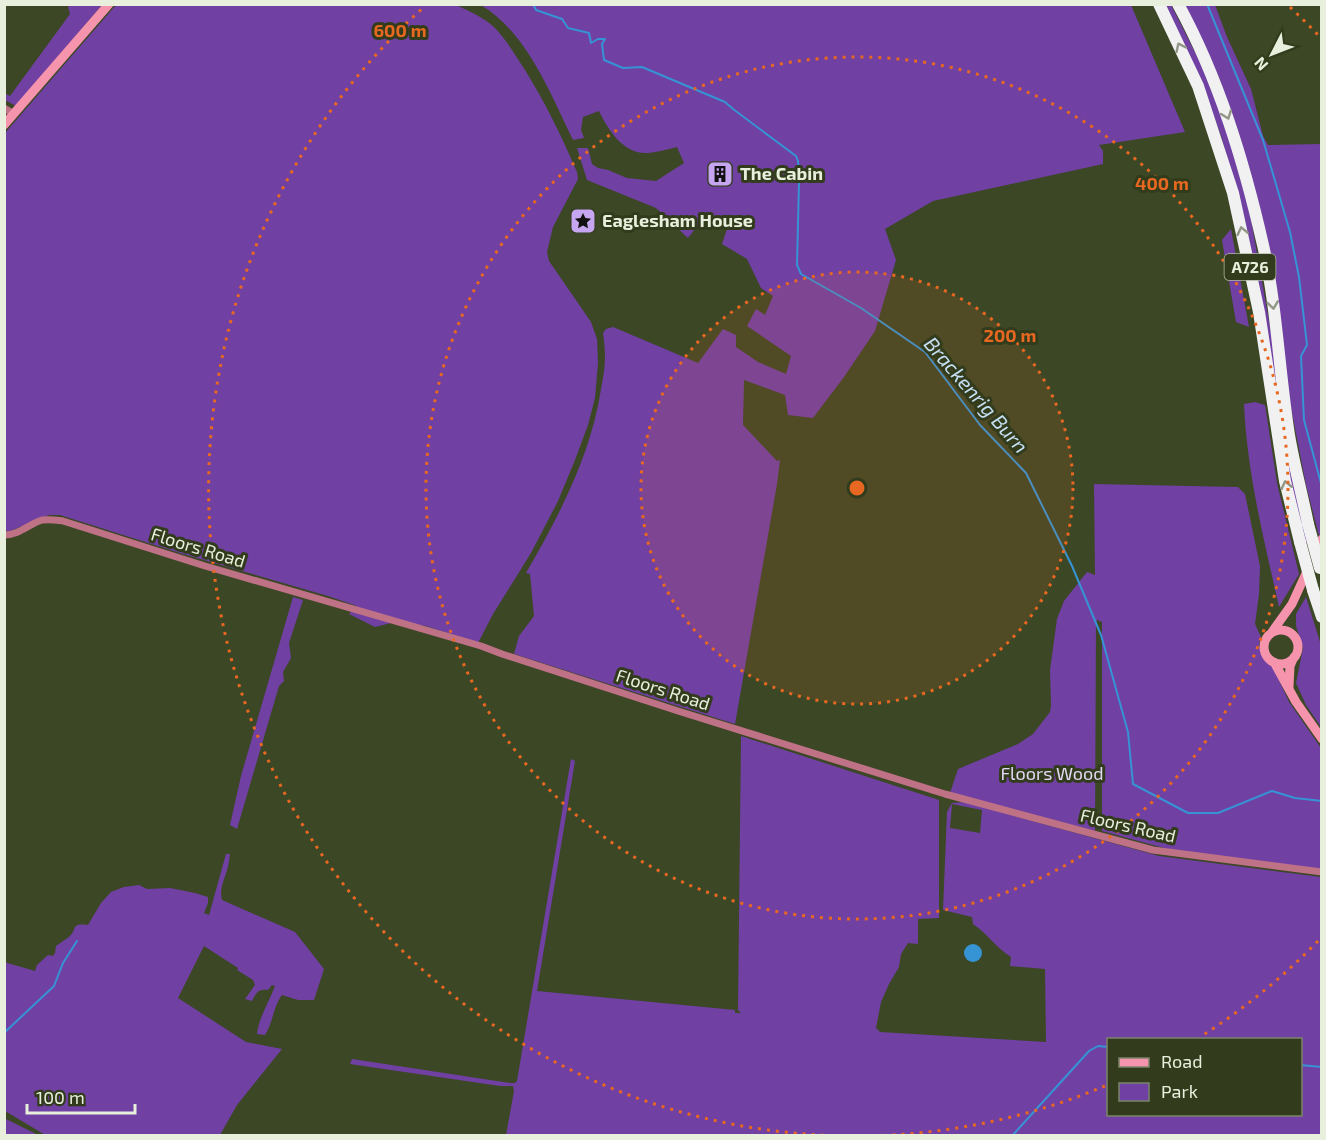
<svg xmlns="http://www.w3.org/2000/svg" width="1326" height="1140" font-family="'Exo 2',sans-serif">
  <rect width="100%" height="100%" fill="#3c4726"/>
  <!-- green -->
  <path fill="#7040a3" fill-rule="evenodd" d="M 70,5 L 102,5 L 16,106 L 5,100 L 4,93 L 10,96 L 70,14 L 68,7 Z
    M 116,5 L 456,5 C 469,11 485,18 495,28 C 507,41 516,56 525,70 C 545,102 562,137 577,172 L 578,179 L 553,227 L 547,252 L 549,261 L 591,322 L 597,339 L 598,363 L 595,398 L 588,425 L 575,460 L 558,501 L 531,553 L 493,614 L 478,643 L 426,626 L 408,623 L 391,623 L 375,627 L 349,614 L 357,606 L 328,596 L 180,553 L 60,515 L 49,515 L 10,531 L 5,531 L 5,133 Z
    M 481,5 L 1131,5 L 1185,132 L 1099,145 L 1103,151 L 1103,164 L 933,201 L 885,229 L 896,260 L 875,331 L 844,377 L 813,418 L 788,415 L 785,395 L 744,380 L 743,425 L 777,461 L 780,460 L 777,484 L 735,724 L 514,654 L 519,636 L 534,616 L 530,574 L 526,573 C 559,516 591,455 601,389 C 603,378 605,367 605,357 C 605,349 604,341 603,333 L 606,329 L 613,327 L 698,363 L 723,329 L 736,335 L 736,347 L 758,362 L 786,374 L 791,356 L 747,326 L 756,309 L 765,315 L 773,296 L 761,288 L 747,259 L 722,244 L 728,226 L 720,221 L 705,216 L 688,238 L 656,208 L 587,180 L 577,148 L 588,148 L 592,164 L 598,168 L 608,170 L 627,178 L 656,181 L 684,163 L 677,147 C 668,149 658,152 648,153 C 624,155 608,130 599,111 L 583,117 L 581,130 L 584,138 L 573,140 C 550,93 527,33 481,5 Z
    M 1163,5 L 1171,5 L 1200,62 L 1218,106 L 1232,148 L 1250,214 L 1308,541 L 1305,543 L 1291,487 L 1245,221 L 1221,136 L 1201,81 Z
    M 1183,5 L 1215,5 L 1227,37 L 1251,89 L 1263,136 L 1268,145 L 1321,144 L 1322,530 L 1319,536 L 1306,485 L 1237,128 L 1218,75 Z
    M 1231,229 L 1249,327 L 1236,322 L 1222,240 Z
    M 1255,402 L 1265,405 L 1277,483 L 1299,574 L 1279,607 C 1264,540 1247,473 1244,404 Z
    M 1094,484 L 1238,487 L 1245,494 L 1260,566 L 1259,594 L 1255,624 L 1261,637 L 1259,644 L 1261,653 L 1267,662 L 1274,669 L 1289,702 L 1321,748 L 1321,870 L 1168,849 L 1102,831 L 1102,622 L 1097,620 L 1096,623 L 1095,831 L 950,793 L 958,769 L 1018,744 L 1033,734 L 1050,712 L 1051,705 L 1050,670 L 1057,619 L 1064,601 L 1087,572 L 1095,575 Z
    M 293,597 L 303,600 L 289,643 L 291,658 L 283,672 L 284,681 L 279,686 L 237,829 L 230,825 L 241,776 Z
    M 1306,597 L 1321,645 L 1321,727 L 1306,705 L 1296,683 L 1303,648 L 1296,626 L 1296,614 Z
    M 741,736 L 939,800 L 939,918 L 918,919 L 918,944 L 908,943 L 901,954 L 899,967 L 889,984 L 881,1002 L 876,1028 L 880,1032 L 1046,1042 L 1045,969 L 1010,966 L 1011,957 C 996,948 987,933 973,924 L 972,917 L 943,910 L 947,812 L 952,803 L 964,802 L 1159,856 L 1321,877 L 1321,1135 L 506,1135 L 514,1091 L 513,1086 L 500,1086 L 350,1064 L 352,1059 L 510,1083 L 515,1083 L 517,1081 L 571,759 L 575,761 L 537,991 L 735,1010 L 735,1013 L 741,1013 L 738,1010 ZM 952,804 L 982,810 L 980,833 L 950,828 ZM 1108,1040 L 1300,1040 L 1300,1114 L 1108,1114 Z
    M 226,854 L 230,854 C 229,859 229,865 227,870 C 224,881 219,889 222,900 L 295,932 L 324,969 L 314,1000 L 298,1000 L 282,995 C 273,1007 273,1023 265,1035 L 257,1034 C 259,1017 269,1002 275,986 L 272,985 L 268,990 C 258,989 256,993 252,1001 L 245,999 L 255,985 L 253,980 L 237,970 L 238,968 L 204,946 L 178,998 L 246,1042 L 282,1049 L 237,1105 L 220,1135 L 47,1136 L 5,1111 L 4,962 L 35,971 L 37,965 L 48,955 L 53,956 L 55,953 L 56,946 C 60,943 65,940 69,937 C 78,929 70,923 88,925 L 101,903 L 111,892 L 124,887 L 139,885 L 147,889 L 170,888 L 195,893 L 208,897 L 208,903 L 204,913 L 209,915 Z
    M 4,1118 L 38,1135 L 5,1135 Z"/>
  <!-- water -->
  <path fill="#3693d4" d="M964 953a9 9 0 1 1 18 0a9 9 0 1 1-18 0Z"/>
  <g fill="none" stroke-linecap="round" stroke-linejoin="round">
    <!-- stream -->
    <path stroke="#3693d4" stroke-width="2" d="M 533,4 L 536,10 L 562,19 L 568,28 L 589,33 L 591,43 L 598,39 L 605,39 L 602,44 L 604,60 L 623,68 L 642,67 L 725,102 L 733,109 L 796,156 L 798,161 L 799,182 L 797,265 L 801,274 L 861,308 L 925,352 L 980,425 L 1026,473 L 1072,566 L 1101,635 L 1128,732 L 1133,784 L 1188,813 L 1218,813 L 1272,791 L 1295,798 L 1322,801
      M 1207,4 L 1263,140 L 1290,232 L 1299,277 L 1307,345 L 1301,356 L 1304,420 L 1322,487
      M 4,1033 L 54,986 L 63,963 L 77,941
      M 1300,1065 L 1322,1067
      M 1012,1136 L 1089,1051 L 1098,1046 L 1108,1047"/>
    <!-- street -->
    <path stroke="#bf7186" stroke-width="7" d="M 4,108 L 14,114
      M 4,535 C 19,535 29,524 42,520 C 50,519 56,520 63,521 L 205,566 L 481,646 L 502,654 L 678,711 L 945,794 L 1153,850 L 1322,872"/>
    <!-- secondary -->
    <path stroke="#f693ad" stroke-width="9" d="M 4,125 L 109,4
      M 1315,554 L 1322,539
      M1264 647a17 17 0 1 1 34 0a17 17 0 1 1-34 0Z
      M 1272,632 L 1292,604 L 1308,569
      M 1274,662 L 1296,702 L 1322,739
      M 1289,687 L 1290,666 L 1294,657"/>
    <!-- highway -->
    <path stroke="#f1f1f1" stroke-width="12" d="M 1159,4 L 1198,86 L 1233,193 L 1259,312 L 1285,481 L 1300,542
      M 1178,4 C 1219,79 1244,162 1263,245 C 1277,307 1279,372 1289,435 C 1294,465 1302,494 1308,524
      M 1313,590 L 1322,617"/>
    <!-- highway-bridge -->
    <path stroke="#f1f1f1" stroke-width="12" d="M 1308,524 L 1320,568
      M 1300,542 L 1313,590"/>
  </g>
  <!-- one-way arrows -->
  <defs><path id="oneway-chevron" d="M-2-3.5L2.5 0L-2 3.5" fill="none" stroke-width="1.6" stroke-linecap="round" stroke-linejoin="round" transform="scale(1.5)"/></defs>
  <g stroke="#929686">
    <use href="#oneway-chevron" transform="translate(1180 47) rotate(-115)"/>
    <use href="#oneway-chevron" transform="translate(1227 115) rotate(70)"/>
    <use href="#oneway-chevron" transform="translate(1242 231) rotate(-103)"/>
    <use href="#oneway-chevron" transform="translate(1273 305) rotate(82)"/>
    <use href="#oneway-chevron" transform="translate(1286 485) rotate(-103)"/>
  </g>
  <!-- distance rings -->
  <circle cx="857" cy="488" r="216" fill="#e86821" fill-opacity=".12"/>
  <g fill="none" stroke="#e86821" stroke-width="3" stroke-dasharray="3 6">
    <circle cx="857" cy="488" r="216"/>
    <circle cx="857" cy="488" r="431"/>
    <path d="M1318 941A647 647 0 0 1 1200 1037M1105 1086A647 647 0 0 1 424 7M1290 7A647 647 0 0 1 1318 35"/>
  </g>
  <!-- icons -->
  <defs>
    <g id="building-square" transform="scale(1.35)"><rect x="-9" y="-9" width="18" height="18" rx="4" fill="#c6a6f0" stroke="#323c1c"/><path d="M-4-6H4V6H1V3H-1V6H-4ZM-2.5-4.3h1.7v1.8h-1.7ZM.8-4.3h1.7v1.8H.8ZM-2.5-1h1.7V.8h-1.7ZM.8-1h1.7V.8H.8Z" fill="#111"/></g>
    <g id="sight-square" transform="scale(1.35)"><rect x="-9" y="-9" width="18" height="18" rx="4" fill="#c6a6f0" stroke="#323c1c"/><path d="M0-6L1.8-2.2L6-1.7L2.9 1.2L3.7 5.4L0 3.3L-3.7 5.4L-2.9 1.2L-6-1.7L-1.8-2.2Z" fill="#111"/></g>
  </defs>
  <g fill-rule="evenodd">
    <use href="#building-square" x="720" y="174"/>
    <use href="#sight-square" x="583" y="221"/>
  </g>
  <g text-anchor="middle" stroke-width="6" stroke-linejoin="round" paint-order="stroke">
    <!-- shield labels -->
    <rect fill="#323c1c" stroke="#b1b9a2" stroke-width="1.5" x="1224.5" y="254" width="51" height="26" rx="4.5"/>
    <g font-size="16" font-weight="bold" fill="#e8efdc">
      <text x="1250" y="273">A726</text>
    </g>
    <!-- poi labels -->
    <g font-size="18" font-weight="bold" fill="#e8efdc" stroke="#323c1c" text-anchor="start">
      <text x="740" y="180">The Cabin</text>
      <text x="602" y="227">Eaglesham House</text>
    </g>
    <!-- street labels -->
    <g font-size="18" fill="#e8efdc" stroke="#323c1c">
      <text transform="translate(198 548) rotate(17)" y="6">Floors Road</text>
      <text transform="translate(663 690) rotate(18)" y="6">Floors Road</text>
      <text transform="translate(1128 826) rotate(13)" y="6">Floors Road</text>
    </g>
    <!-- park labels -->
    <g font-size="18" fill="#e3d8f4" stroke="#323c1c">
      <text x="1052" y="780">Floors Wood</text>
    </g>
    <!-- water labels -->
    <g font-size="20" font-style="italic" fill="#c7e0f4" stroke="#323c1c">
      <text transform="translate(976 395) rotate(49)" y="7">Brackenrig Burn</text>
    </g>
  </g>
  <circle cx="857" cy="488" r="9" fill="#e86821" stroke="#323c1c" stroke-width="3"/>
  <g font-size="18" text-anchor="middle" font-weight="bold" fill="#e86821" stroke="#323c1c" stroke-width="6" stroke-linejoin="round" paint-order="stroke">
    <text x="400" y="37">600 m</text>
    <text x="1162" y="190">400 m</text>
    <text x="1010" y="342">200 m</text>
  </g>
  <!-- border -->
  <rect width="1326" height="1140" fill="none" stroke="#e8efdc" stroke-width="12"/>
  <!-- legend -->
  <rect x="1107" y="1038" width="195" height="78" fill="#323c1c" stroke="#7b8469" stroke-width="1.5"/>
  <rect x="1119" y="1058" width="30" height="9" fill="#f693ad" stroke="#7b8469" stroke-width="1.5"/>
  <text x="1161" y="1068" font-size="18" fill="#e8efdc">Road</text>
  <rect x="1119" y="1083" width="30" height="18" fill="#7040a3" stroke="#7b8469" stroke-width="1.5"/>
  <text x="1161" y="1098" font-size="18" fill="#e8efdc">Park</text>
  <!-- north arrow -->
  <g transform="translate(1272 54) rotate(228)" stroke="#323c1c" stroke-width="4.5" paint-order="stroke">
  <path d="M0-4.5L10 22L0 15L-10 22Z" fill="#e8efdc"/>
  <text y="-9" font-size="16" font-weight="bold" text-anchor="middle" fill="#e8efdc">N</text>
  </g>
  <!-- scale -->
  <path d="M27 1104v9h108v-9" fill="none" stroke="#e8efdc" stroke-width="3"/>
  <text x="36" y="1104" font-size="18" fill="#e8efdc" stroke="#323c1c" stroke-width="4.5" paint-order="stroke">100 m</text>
</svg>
